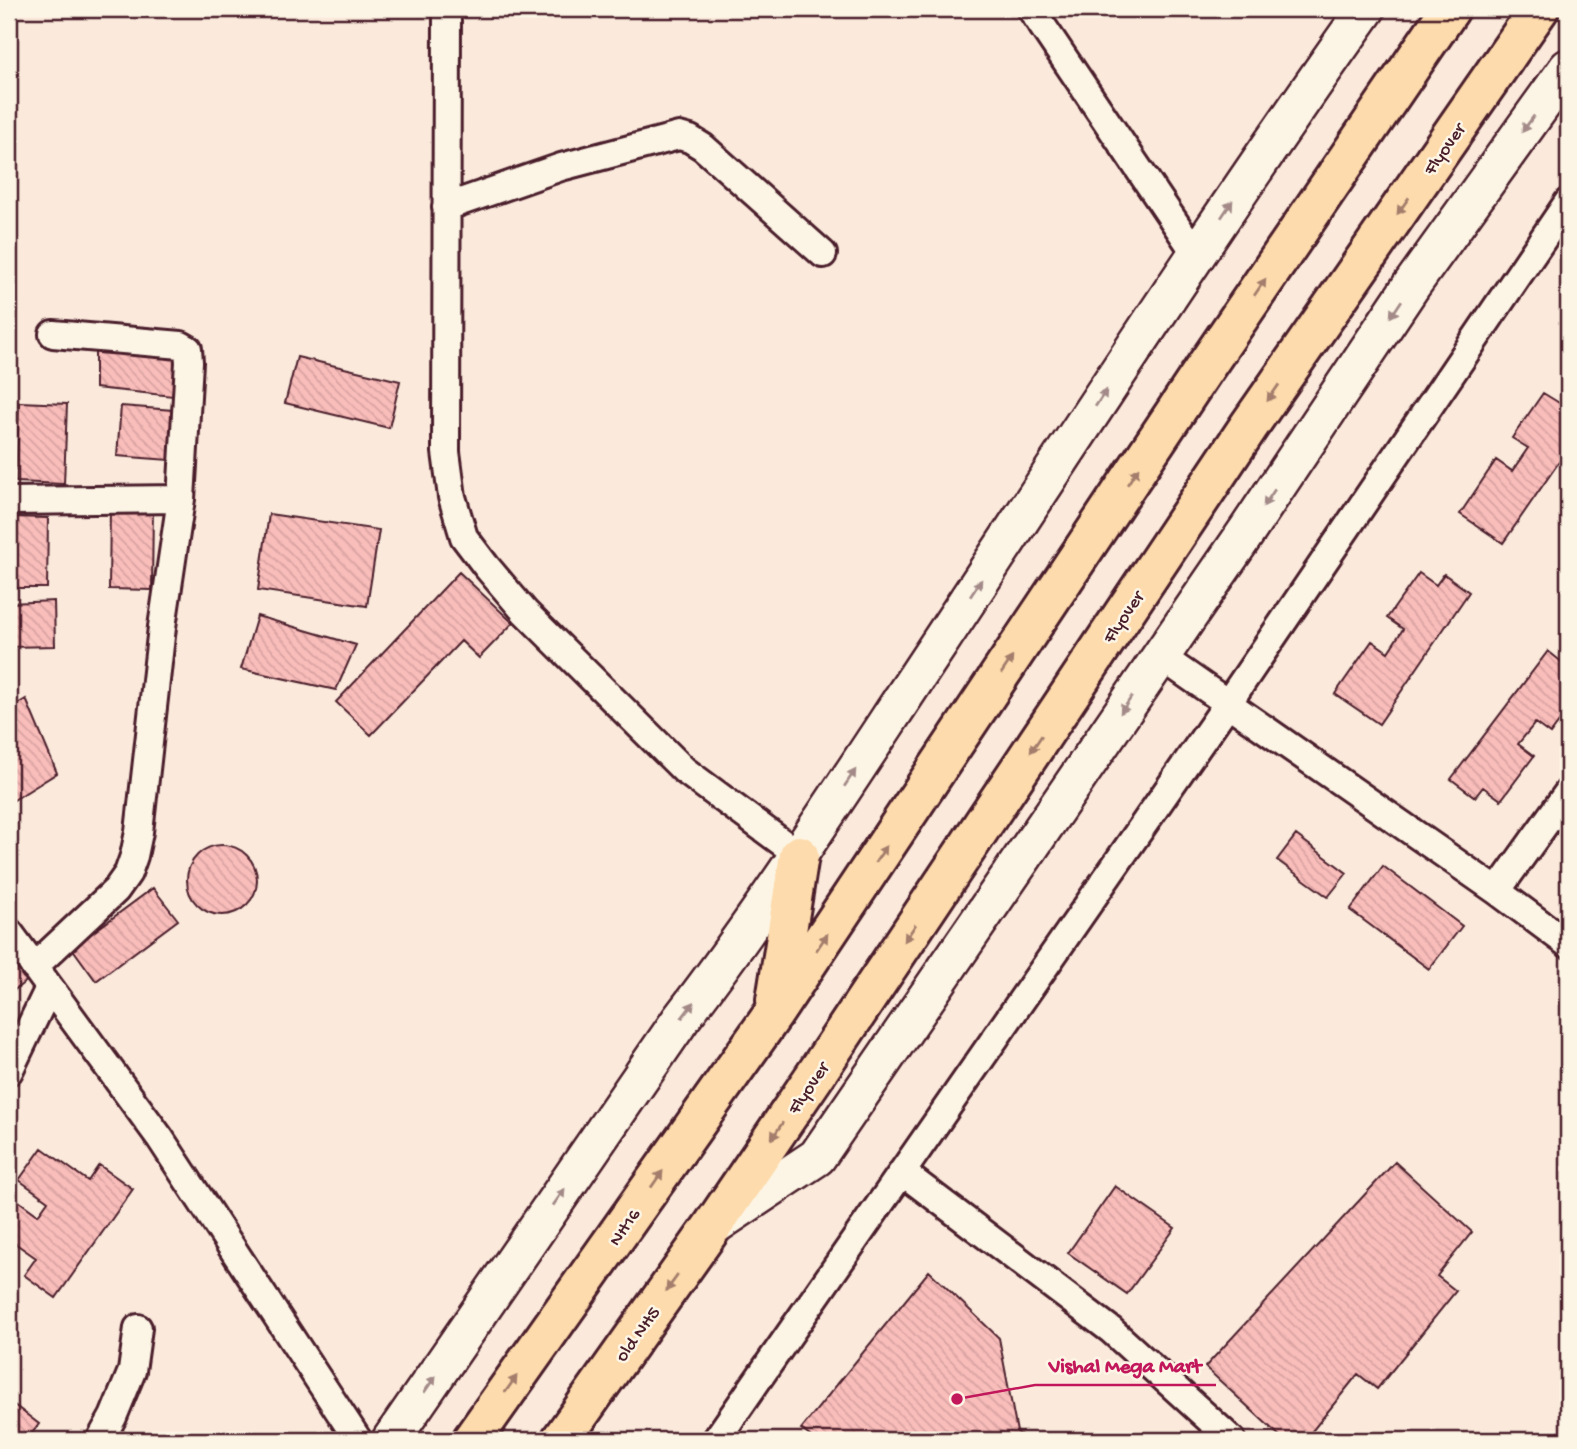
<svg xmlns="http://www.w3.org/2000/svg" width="1577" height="1449" font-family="'Gochi Hand',sans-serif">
  <defs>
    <pattern id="building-back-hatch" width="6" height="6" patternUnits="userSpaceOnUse" patternTransform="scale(1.75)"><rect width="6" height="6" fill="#f9bdba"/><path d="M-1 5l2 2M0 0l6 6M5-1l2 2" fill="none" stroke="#d7a2a0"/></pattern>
  </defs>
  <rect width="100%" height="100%" fill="#fbeadc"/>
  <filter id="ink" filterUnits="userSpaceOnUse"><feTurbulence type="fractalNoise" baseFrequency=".0143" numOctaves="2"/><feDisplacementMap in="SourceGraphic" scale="14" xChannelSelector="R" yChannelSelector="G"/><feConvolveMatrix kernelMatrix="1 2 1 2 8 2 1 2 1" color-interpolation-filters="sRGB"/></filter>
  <g filter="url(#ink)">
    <!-- building -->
    <path fill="url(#building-back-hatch)" stroke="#4a1f2b" stroke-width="2" d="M 95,339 L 175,351 L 173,396 L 95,388 Z
      M 297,357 L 400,381 L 389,428 L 285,403 Z
      M 1543,393 L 1561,404 L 1568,393 L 1568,449 L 1503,543 L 1460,514 L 1496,460 L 1512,471 L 1528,448 L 1512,438 Z
      M 19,402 L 67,404 L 64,484 L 16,482 Z
      M 121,406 L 173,410 L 169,460 L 117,456 Z
      M 110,506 L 153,506 L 152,590 L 109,589 Z
      M 269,514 L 379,530 L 367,606 L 258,590 Z
      M 9,517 L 48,518 L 47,588 L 9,588 Z
      M 459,572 L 513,623 L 479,658 L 461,641 L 371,735 L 336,702 Z
      M 1419,573 L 1436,585 L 1444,574 L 1469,592 L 1379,724 L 1335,694 L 1372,641 L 1388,652 L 1403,629 L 1387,618 Z
      M 54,601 L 55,646 L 9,647 L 9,603 Z
      M 257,616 L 356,645 L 336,690 L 241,669 Z
      M 1548,651 L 1568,667 L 1568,710 L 1550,734 L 1535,723 L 1518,744 L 1534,756 L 1501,800 L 1483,787 L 1475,797 L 1451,779 Z
      M 26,699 L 57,773 L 9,803 L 9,709 Z
      M 1296,835 L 1347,873 L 1328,897 L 1277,860 Z
      M187 880a35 35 0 1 1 70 0a35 35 0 1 1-70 0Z
      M 1383,866 L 1462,926 L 1429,969 L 1350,910 Z
      M 153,888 L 178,920 L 96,981 L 72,948 Z
      M 9,951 L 29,979 L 9,994 Z
      M 42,1148 L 88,1181 L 99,1165 L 133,1189 L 56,1298 L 24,1275 L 36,1258 L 9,1239 L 9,1194 L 38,1215 L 48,1201 L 19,1180 Z
      M 1395,1162 L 1472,1232 L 1437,1276 L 1456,1291 L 1377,1389 L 1358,1374 L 1305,1440 L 1284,1440 L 1205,1367 Z
      M 1115,1186 L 1175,1228 L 1127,1294 L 1068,1253 Z
      M 929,1271 L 999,1338 L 1017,1432 L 1028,1440 L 815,1440 L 801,1429 Z
      M 9,1401 L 39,1424 L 27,1440 L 9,1440 Z
      M 122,1430 L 137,1440 L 115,1440 Z"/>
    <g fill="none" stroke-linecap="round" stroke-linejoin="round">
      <!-- street casing -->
      <g stroke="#4a1f2b" stroke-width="32">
        <path id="street" d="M 447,9 L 446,452 L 452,497 L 464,537 L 486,566 L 525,612 L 684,770 L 799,855
          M 1031,9 L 1196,254
          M 446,207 L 561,167 L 679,136 L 690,139 L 703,147 L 823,254
          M 9,501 L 181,499
          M 1160,656 L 1497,891 L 1568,944
          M 1497,891 L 1568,792
          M 9,932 L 160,1138 L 358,1440
          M 34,967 L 116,890 L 128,873 L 134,856 L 139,832 L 162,627 L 181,499 L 189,362 L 188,349 L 181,345 L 53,334
          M 9,1071 L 49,988
          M 902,1172 L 1111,1330 L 1232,1440
          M 100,1440 L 113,1417 L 132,1371 L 138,1328
          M 716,1440 L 1228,703 L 1568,202"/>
      </g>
      <!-- secondary casing -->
      <g stroke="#4a1f2b" stroke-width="42">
        <path id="secondary" d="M 713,1226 L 817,1157 L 1249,528 L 1411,286 L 1568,68
          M 391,1440 L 681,1019 C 773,899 854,771 938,645 C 1079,432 1218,217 1366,9"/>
      </g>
      <!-- highway casing -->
      <g stroke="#4a1f2b" stroke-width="44">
        <path id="highway" d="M 776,1000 L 799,855
          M 472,1440 L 774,1013 L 1204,369 L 1450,9
          M 561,1440 L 712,1227 L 816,1074 L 1249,426 L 1539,9"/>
      </g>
      <!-- street -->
      <use href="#street" stroke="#fcf5e5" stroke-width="26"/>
      <!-- secondary -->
      <use href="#secondary" stroke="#fcf5e5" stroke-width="37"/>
      <!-- highway -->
      <use href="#highway" stroke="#fddbac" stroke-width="38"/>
    </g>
    <!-- one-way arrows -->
    <defs><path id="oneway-solid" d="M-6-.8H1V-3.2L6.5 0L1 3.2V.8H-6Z" transform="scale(1.75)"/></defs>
    <g fill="#a38a88">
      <use href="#oneway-solid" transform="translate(1528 124) rotate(126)"/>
      <use href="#oneway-solid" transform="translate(1227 209) rotate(-56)"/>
      <use href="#oneway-solid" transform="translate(1396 309) rotate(124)"/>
      <use href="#oneway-solid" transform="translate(1101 398) rotate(-56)"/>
      <use href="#oneway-solid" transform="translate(1269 498) rotate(124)"/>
      <use href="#oneway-solid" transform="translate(976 588) rotate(-56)"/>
      <use href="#oneway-solid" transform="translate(1126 705) rotate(124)"/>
      <use href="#oneway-solid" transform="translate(850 778) rotate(-56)"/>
      <use href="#oneway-solid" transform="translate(688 1010) rotate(-52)"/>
      <use href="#oneway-solid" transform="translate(559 1197) rotate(-55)"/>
      <use href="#oneway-solid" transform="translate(430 1384) rotate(-55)"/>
    </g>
    <g fill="#a47d6c">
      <use href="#oneway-solid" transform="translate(1403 206) rotate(125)"/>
      <use href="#oneway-solid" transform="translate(1260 287) rotate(-56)"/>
      <use href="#oneway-solid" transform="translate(1273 393) rotate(125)"/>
      <use href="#oneway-solid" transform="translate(1133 476) rotate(-56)"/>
      <use href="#oneway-solid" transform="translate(1007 665) rotate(-56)"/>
      <use href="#oneway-solid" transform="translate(1036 744) rotate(124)"/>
      <use href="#oneway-solid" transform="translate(881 854) rotate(-56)"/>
      <use href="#oneway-solid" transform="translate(910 933) rotate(124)"/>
      <use href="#oneway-solid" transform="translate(822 942) rotate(-56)"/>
      <use href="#oneway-solid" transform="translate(777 1131) rotate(124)"/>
      <use href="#oneway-solid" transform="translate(657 1179) rotate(-55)"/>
      <use href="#oneway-solid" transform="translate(672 1283) rotate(126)"/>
      <use href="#oneway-solid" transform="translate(511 1384) rotate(-55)"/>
    </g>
  </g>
  <g text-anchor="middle" stroke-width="5" stroke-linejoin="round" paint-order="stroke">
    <!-- street labels -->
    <g font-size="19" fill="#4a1f2b" stroke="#fcf5e5">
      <text transform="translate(1443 148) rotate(-55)" y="7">Flyover</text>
      <text transform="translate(1122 616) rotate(-56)" y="7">Flyover</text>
      <text transform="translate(807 1087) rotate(-56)" y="7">Flyover</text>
      <text transform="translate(623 1226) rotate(-55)" y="7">NH16</text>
      <text transform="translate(636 1333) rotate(-54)" y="7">old NH5</text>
    </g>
  </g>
  <!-- callouts -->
  <path fill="none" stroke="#c2185b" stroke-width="2.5" d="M957 1399L1035 1385H1216"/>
  <circle fill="#c2185b" stroke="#fcf5e5" stroke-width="2.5" cx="957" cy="1399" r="7"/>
  <g font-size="21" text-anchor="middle" font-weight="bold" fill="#c2185b" stroke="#fcf5e5" stroke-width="5" stroke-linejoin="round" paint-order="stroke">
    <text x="1125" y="1372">Vishal Mega Mart</text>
  </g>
  <!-- margin -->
  <rect width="1577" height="1449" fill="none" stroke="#fcf5e5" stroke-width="35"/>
  <rect x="18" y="18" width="1542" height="1414" fill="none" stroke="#4a1f2b" stroke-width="2.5" filter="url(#ink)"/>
</svg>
